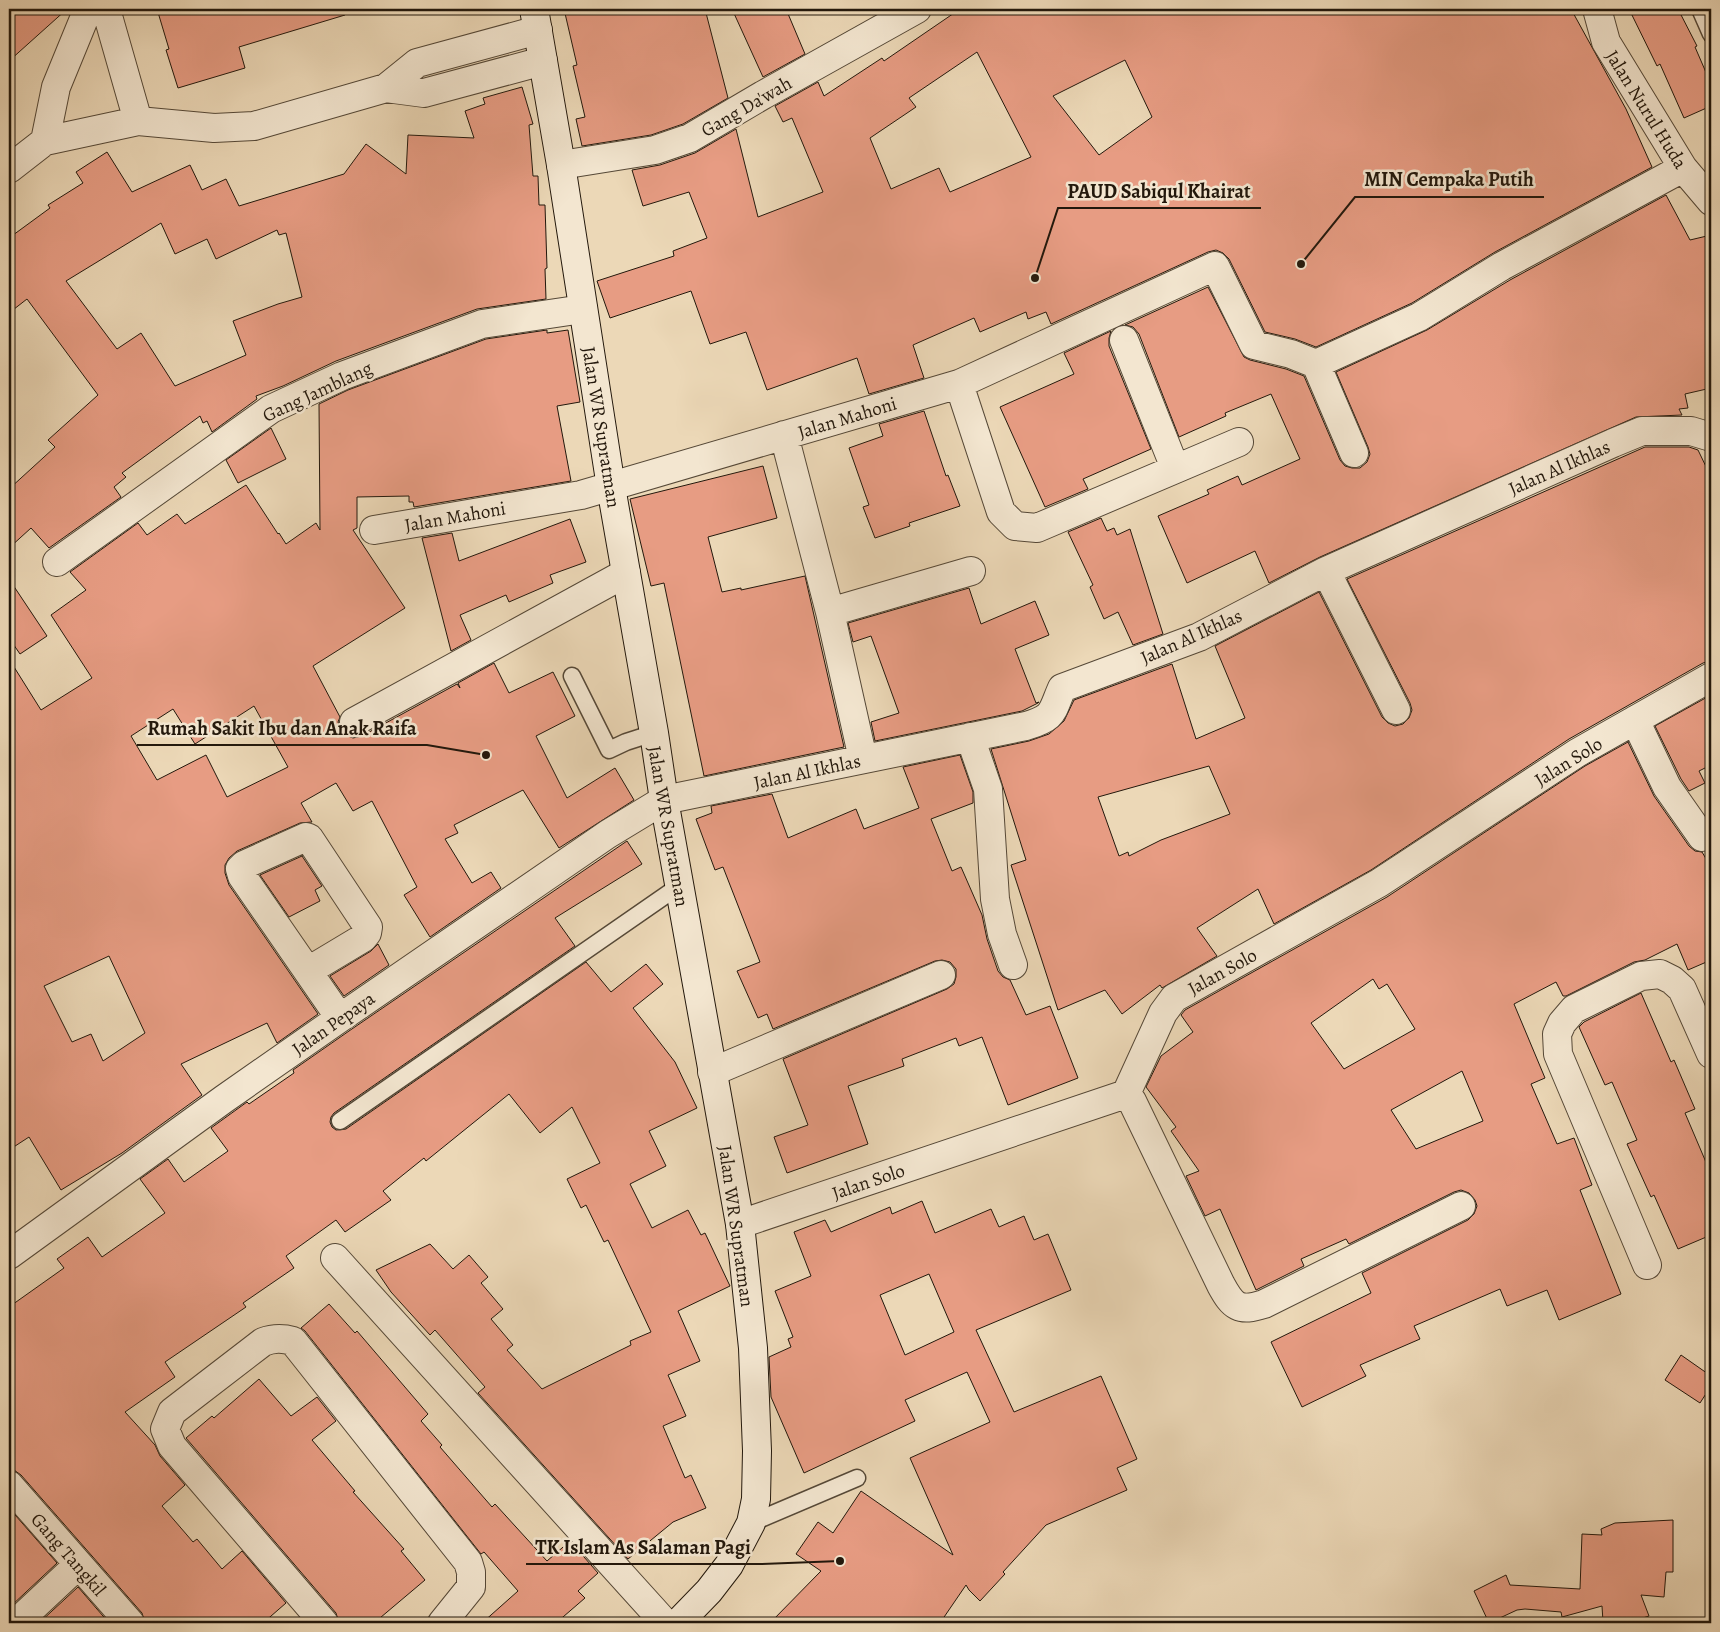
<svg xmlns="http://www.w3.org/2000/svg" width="1720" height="1632" font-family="Alegreya,serif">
  <rect width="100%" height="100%" fill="#ecd8b7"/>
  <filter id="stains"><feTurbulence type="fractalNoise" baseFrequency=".004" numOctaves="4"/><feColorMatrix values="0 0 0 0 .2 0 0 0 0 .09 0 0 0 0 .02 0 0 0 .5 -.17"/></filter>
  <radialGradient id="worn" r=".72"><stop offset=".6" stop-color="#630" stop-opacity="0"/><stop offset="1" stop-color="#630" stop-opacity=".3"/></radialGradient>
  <!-- building -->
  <path fill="#e79c83" stroke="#23180c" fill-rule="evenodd" d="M 9,9 L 67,9 L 9,61 Z
    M 157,9 L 344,9 L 345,15 L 239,47 L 245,68 L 178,88 L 166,50 L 169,49 Z
    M 564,9 L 705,9 L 728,98 L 683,124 L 651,135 L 582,146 L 576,119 L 585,117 L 573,66 L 577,65 Z
    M 732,9 L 786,9 L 805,54 L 763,77 Z
    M 960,9 L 1571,9 L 1626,109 L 1652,167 L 1495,252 L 1412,303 L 1316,347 L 1295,339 L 1265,332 L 1229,259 L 1223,253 L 1216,250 L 1208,252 L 1051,324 L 1046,312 L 1028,319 L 1026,312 L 980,332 L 974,318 L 913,345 L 924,378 L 869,394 L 857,358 L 767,390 L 746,332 L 710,344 L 691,291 L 610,318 L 597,281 L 674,256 L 673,251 L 707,238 L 689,192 L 643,206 L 632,170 L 660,165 L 695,153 L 736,129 L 758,217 L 823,192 L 792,118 L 783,122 L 775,106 L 818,82 L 824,96 L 882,58 L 884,61 ZM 977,52 L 1031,157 L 950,192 L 939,168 L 891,189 L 870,138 L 916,107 L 909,98 ZM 1125,60 L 1152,117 L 1099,155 L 1053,96 Z
    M 1629,9 L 1678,9 L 1697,46 L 1695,47 L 1711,84 L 1711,106 L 1684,118 L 1660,64 L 1657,66 Z
    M 522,87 L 533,124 L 529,125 L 533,176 L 538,176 L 539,205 L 545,205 L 547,268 L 545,269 L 546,299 L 477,309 L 336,361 L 283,386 L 256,396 L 257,399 L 212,432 L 207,421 L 203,423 L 200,416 L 122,473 L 126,477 L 114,487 L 121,497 L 49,548 L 31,528 L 9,548 L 9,489 L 55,447 L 48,440 L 98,395 L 27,299 L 9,313 L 9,238 L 50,208 L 48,205 L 83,183 L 76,172 L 107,152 L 132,192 L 190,165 L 202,190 L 226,179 L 239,206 L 344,174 L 366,144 L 406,174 L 408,135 L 474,138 L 465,111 L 485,104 L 483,98 ZM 161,223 L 175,254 L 207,239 L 216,259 L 277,230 L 279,235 L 286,233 L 302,297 L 278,304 L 233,321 L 246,355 L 175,386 L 141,333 L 117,349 L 66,281 Z
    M 1666,195 L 1690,240 L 1711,235 L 1711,388 L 1685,394 L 1688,408 L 1679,409 L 1682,415 L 1636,417 L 1320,557 L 1269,583 L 1255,551 L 1187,583 L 1158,516 L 1209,494 L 1207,490 L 1238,476 L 1242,485 L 1300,459 L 1271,394 L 1225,413 L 1226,416 L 1179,437 L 1139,334 L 1133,327 L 1125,325 L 1208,287 L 1244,357 L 1250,360 L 1286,369 L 1304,376 L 1340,460 L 1345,466 L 1352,468 L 1360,468 L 1367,462 L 1370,454 L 1368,447 L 1336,372 L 1427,330 L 1510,280 Z
    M 547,330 L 547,333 L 568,330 L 580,402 L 557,406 L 571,481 L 414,507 L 413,502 L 409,502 L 409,496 L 357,497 L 357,528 L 353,530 L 405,608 L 313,666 L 340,717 L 338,722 L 341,730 L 346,735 L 353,738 L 362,736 L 457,684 L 460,688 L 458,683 L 494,663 L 509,693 L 553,672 L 575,716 L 536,736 L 567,798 L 615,768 L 634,800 L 559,848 L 523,790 L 454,825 L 458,833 L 445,839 L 472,883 L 491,872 L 501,888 L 430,937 L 404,895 L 417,887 L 372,801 L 353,811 L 336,783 L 301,803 L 312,822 L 300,823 L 237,851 L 229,858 L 225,865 L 225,873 L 229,885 L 318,1014 L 277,1043 L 267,1023 L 181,1064 L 202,1095 L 122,1153 L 61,1190 L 29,1137 L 9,1150 L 9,659 L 41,710 L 92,678 L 51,615 L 86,590 L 70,572 L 138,523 L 147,535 L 177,514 L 185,524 L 246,485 L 278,534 L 279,533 L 286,544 L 316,523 L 320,530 L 319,404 L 348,390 L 486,339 ZM 254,706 L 288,767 L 227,797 L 206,755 L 157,780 L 131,736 L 173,709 L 195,744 ZM 109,956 L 145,1033 L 103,1061 L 91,1034 L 72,1042 L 44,986 Z
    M 1111,331 L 1109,338 L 1109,346 L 1151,449 L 1083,479 L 1088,489 L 1045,507 L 1000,407 L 1074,374 L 1064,353 Z
    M 924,411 L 946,476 L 948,475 L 960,506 L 909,523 L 910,526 L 875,538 L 863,507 L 869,505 L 849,448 L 883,436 L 879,424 Z
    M 271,428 L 286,459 L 238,483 L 226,460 Z
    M 1645,447 L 1689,447 L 1698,450 L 1711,477 L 1711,661 L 1703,663 L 1569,739 L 1371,870 L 1274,924 L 1258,889 L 1197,928 L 1217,956 L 1162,988 L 1160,985 L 1122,1014 L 1105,990 L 1058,1010 L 1011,865 L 1026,860 L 991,749 L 1029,741 L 1049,734 L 1064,721 L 1074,700 L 1172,664 L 1196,739 L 1245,718 L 1215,646 L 1319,592 L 1382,717 L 1388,723 L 1395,726 L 1403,724 L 1409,718 L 1412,710 L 1410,703 L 1347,579 ZM 1209,766 L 1230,814 L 1161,840 L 1129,856 L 1128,852 L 1119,856 L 1098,797 Z
    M 763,466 L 777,518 L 708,537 L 722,592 L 741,588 L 741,590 L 805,576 L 844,747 L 704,776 L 664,583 L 651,586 L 630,499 Z
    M 1101,518 L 1107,531 L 1114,528 L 1117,535 L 1130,529 L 1163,634 L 1133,645 L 1118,612 L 1104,619 L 1090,587 L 1093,585 L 1068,532 Z
    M 570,519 L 586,562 L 550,575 L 553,583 L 509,602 L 506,595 L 460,615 L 471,640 L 451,651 L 422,538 L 452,533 L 459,561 Z
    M 9,579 L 47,636 L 20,654 L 9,638 Z
    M 969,588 L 981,624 L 1035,601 L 1049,635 L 1015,649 L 1036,703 L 1039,702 L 1038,703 L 1022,711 L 875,741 L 871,722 L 899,713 L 871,636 L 853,642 L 848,623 Z
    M 1711,695 L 1711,765 L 1699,771 L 1705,783 L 1689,791 L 1681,779 L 1655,726 Z
    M 1628,742 L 1654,796 L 1689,846 L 1695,851 L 1702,852 L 1711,867 L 1711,960 L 1688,970 L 1677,944 L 1645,960 L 1634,962 L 1566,996 L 1563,996 L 1556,982 L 1514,1004 L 1545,1078 L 1531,1084 L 1557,1144 L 1574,1138 L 1592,1185 L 1580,1190 L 1621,1294 L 1559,1320 L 1547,1290 L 1507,1306 L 1500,1289 L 1414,1326 L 1420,1339 L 1360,1365 L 1366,1376 L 1302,1407 L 1271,1342 L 1371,1293 L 1362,1273 L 1468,1220 L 1474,1214 L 1477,1206 L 1475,1200 L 1469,1193 L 1461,1190 L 1454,1192 L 1349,1244 L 1346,1239 L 1301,1259 L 1304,1266 L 1256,1290 L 1220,1209 L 1205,1216 L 1186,1176 L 1199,1171 L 1171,1131 L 1176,1127 L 1146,1087 L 1161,1056 L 1193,1032 L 1181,1015 L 1185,1010 L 1387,897 L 1585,766 ZM 1373,979 L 1379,989 L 1387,984 L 1415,1029 L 1344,1069 L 1311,1023 ZM 1462,1071 L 1483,1121 L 1416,1149 L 1391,1110 Z
    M 960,755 L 973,792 L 973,803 L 931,819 L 952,871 L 961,867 L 982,915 L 987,939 L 998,971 L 1003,977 L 1010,980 L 1026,1015 L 1050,1006 L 1078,1078 L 1008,1105 L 982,1037 L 959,1046 L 956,1038 L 902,1059 L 904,1066 L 848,1086 L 868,1144 L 787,1173 L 774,1137 L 808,1125 L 783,1059 L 947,989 L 954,984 L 956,977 L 956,969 L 950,962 L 942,960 L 935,961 L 773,1029 L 767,1014 L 758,1018 L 737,971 L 760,962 L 723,867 L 715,870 L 696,819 L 712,813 L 711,806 L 772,794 L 788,838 L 856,809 L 864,829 L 919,808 L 903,767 Z
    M 627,841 L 642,864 L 555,918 L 575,946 L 334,1113 L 331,1117 L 330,1122 L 332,1127 L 336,1130 L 346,1129 L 586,962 L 611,992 L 646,964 L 663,984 L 633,1008 L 675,1062 L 697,1108 L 649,1131 L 666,1166 L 630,1184 L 652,1228 L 688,1210 L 701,1235 L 705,1233 L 730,1286 L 678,1311 L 700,1361 L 668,1375 L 686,1416 L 663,1426 L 685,1478 L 691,1475 L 706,1508 L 673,1522 L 628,1559 L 478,1393 L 485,1387 L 435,1330 L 430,1335 L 391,1292 L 376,1270 L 430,1244 L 453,1269 L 469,1255 L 488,1277 L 481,1283 L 503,1309 L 491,1319 L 513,1345 L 507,1350 L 542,1389 L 631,1345 L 630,1341 L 651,1332 L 608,1240 L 604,1242 L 586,1205 L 581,1208 L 567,1179 L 600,1163 L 572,1107 L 540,1133 L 509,1094 L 426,1161 L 424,1158 L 383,1191 L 391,1200 L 345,1232 L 336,1220 L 286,1256 L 294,1268 L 243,1303 L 246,1307 L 165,1362 L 175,1377 L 125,1412 L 155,1445 L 160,1456 L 185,1485 L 162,1506 L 193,1542 L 197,1539 L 222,1569 L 242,1551 L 286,1603 L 263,1623 L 145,1623 L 142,1613 L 21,1475 L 14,1470 L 9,1470 L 9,1307 L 64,1268 L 57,1259 L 88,1237 L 102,1257 L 165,1213 L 140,1179 L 168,1159 L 184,1182 L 228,1151 L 211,1128 L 247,1102 L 249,1104 L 294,1073 L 293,1070 L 349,1031 Z
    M 302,856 L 322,886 L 315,890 L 320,901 L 289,917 L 260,875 Z
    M 378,944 L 389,965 L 344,996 L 330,976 L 371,951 Z
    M 1641,993 L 1671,1062 L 1674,1060 L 1695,1109 L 1685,1113 L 1711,1174 L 1711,1235 L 1678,1249 L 1654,1195 L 1651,1197 L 1627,1144 L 1637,1140 L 1612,1082 L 1605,1085 L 1579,1027 L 1584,1022 Z
    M 922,1201 L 935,1233 L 991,1209 L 999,1227 L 1024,1216 L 1034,1240 L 1048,1234 L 1071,1290 L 976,1330 L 1014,1412 L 1101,1376 L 1137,1459 L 1117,1468 L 1127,1490 L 1046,1525 L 1003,1572 L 1005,1574 L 980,1601 L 969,1590 L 966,1585 L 940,1623 L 770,1623 L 821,1571 L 796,1554 L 818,1522 L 833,1533 L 861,1491 L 953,1555 L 910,1458 L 990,1422 L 967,1372 L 905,1400 L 915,1421 L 804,1473 L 771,1397 L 769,1357 L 791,1347 L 788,1339 L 793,1337 L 775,1291 L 811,1276 L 794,1232 L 825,1220 L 831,1232 L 890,1207 L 892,1214 ZM 929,1274 L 954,1332 L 905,1355 L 880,1295 Z
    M 329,1304 L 355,1333 L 357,1331 L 428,1414 L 421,1421 L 442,1445 L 440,1447 L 492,1507 L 495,1504 L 547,1561 L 570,1541 L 598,1573 L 578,1591 L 585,1598 L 556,1623 L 482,1623 L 518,1591 L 484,1552 L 481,1554 L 305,1331 L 301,1328 Z
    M 1681,1355 L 1711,1376 L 1711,1386 L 1700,1403 L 1665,1380 Z
    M 259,1379 L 291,1416 L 317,1397 L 336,1421 L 312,1440 L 355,1491 L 353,1492 L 404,1549 L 401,1551 L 425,1580 L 374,1623 L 339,1623 L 336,1613 L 186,1438 L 212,1416 L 214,1418 Z
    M 9,1508 L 57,1563 L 10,1607 L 9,1606 Z
    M 1673,1520 L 1673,1572 L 1666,1572 L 1664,1597 L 1641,1595 L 1649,1616 L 1627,1623 L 1603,1622 L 1602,1606 L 1562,1617 L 1561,1612 L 1525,1609 L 1517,1610 L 1489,1623 L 1474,1591 L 1506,1575 L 1510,1585 L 1580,1589 L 1582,1534 L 1602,1535 L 1601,1529 L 1615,1523 Z
    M 78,1587 L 109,1623 L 39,1623 Z"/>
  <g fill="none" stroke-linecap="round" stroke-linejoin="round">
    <!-- lane casing -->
    <g stroke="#554837" stroke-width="19">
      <path id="lane" d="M 1700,9 L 1711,34
        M 572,676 L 609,750 L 626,742 L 654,733
        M 340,1121 L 679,886
        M 751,1523 L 857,1478"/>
    </g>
    <!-- street casing -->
    <g stroke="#554837" stroke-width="30">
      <path id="street" d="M 106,9 L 138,121
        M 1597,9 L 1606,42 L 1683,168 L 1711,201
        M 386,88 L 417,63 L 538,30
        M 45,141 L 56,87 L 88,9
        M 561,165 L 655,150 L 690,138 L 763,95 L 917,9
        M 9,169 L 45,141 L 138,121 L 214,128 L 254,126 L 386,88 L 424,93 L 543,61
        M 1124,340 L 1175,468
        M 1316,364 L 1419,317 L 1502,266 L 1683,168
        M 959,384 L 1001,512 L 1015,526 L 1037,528 L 1239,442
        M 784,435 L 830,612 L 863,759
        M 374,530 L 581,495 L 959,384 L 1215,266 L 1254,345 L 1291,354 L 1316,364 L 1354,453
        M 57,562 L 271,409 L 342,376 L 482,324 L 583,309
        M 1326,571 L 1396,710
        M 830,612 L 971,571
        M 1635,720 L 1667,787 L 1702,837
        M 354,722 L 626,573
        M 970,737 L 988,789 L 995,899 L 1002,934 L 1013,965
        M 308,971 L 363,938 L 367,933 L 368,927 L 309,838 L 306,837 L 244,865 L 240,869 L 242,876 L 340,1018
        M 712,1072 L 941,975
        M 1126,1094 L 1132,1101 L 1221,1285 C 1233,1307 1239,1312 1264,1304 L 1461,1206
        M 740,1224 L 1126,1094 L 1163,1013 L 1174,998 L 1379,883 L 1577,753 L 1711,677
        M 9,1255 L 224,1099 L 340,1018 L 608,834 L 664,800 L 1026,726 C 1055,717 1051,713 1062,688 L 1199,637 L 1326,571 L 1613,443 L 1642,431 L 1691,431 L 1711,437
        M 335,1258 L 665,1623
        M 1647,1265 L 1558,1054 L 1557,1034 L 1562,1023 L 1574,1009 L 1641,976 L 1660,974 L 1672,980 L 1682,989 L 1711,1054
        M 9,1485 L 130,1623
        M 16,1623 L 78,1565
        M 324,1623 L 172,1446 L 165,1429 L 172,1412 L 263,1342 C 274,1338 282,1338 293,1341 L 468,1562 L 471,1572 L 471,1587 L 442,1623"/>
    </g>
    <!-- secondary casing -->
    <g stroke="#23180c" stroke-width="30">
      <path id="secondary" d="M 534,9 L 561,165 L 611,487 L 654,733 L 664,800 L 740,1224 L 753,1348 L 757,1451 L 756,1499 L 751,1523 L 729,1565 L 709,1591 L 678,1623"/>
    </g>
    <!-- lane -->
    <use href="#lane" stroke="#f3e6d0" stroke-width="16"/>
    <!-- street -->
    <use href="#street" stroke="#f3e6d0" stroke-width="28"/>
    <!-- secondary -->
    <use href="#secondary" stroke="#f3e6d0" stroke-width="28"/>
  </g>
  <g text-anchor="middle" stroke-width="5" stroke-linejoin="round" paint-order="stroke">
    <!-- street labels -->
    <g font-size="19" fill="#23180c" stroke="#f3e6d0">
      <text transform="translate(746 106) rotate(-30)" y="7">Gang Da'wah</text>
      <text transform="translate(1647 109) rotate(58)" y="7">Jalan Nurul Huda</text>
      <text transform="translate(317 391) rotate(-25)" y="7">Gang Jamblang</text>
      <text transform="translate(847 417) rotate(-17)" y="7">Jalan Mahoni</text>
      <text transform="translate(602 427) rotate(81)" y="7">Jalan WR Supratman</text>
      <text transform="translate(1559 467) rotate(-24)" y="7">Jalan Al Ikhlas</text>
      <text transform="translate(455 516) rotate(-10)" y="7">Jalan Mahoni</text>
      <text transform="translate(1191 636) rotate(-24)" y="7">Jalan Al Ikhlas</text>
      <text transform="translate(1568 761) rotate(-32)" y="7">Jalan Solo</text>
      <text transform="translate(807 771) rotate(-12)" y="7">Jalan Al Ikhlas</text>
      <text transform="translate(669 826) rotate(80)" y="7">Jalan WR Supratman</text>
      <text transform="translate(1222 971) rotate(-29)" y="7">Jalan Solo</text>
      <text transform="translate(333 1023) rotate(-35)" y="7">Jalan Pepaya</text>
      <text transform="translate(868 1181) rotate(-19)" y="7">Jalan Solo</text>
      <text transform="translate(737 1226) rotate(82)" y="7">Jalan WR Supratman</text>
      <text transform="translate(69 1554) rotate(49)" y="7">Gang Tangkil</text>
    </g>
  </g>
  <!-- callouts -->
  <path fill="none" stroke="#23180c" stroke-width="2" d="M1301 264L1355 197H1544M1035 278L1058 208H1261M486 755L427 745H137M840 1561L761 1564H526"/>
  <g fill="#23180c" stroke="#f3e6d0" stroke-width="2">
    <circle cx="1301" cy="264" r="5"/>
    <circle cx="1035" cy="278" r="5"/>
    <circle cx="486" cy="755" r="5"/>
    <circle cx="840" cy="1561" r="5"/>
  </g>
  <g font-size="20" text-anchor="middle" font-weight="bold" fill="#23180c" stroke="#f3e6d0" stroke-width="5" stroke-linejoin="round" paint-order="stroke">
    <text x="1449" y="186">MIN Cempaka Putih</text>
    <text x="1159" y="198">PAUD Sabiqul Khairat</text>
    <text x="282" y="735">Rumah Sakit Ibu dan Anak Raifa</text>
    <text x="643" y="1554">TK Islam As Salaman Pagi</text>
  </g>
  <!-- margin -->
  <rect width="1720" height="1632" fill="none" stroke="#ecd8b7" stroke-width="30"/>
  <rect x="10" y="10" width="1700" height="1612" fill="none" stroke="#23180c" stroke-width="2.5"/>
  <rect x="15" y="15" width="1690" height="1602" fill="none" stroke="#23180c"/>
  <rect width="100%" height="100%" filter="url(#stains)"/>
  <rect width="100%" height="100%" fill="url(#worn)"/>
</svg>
